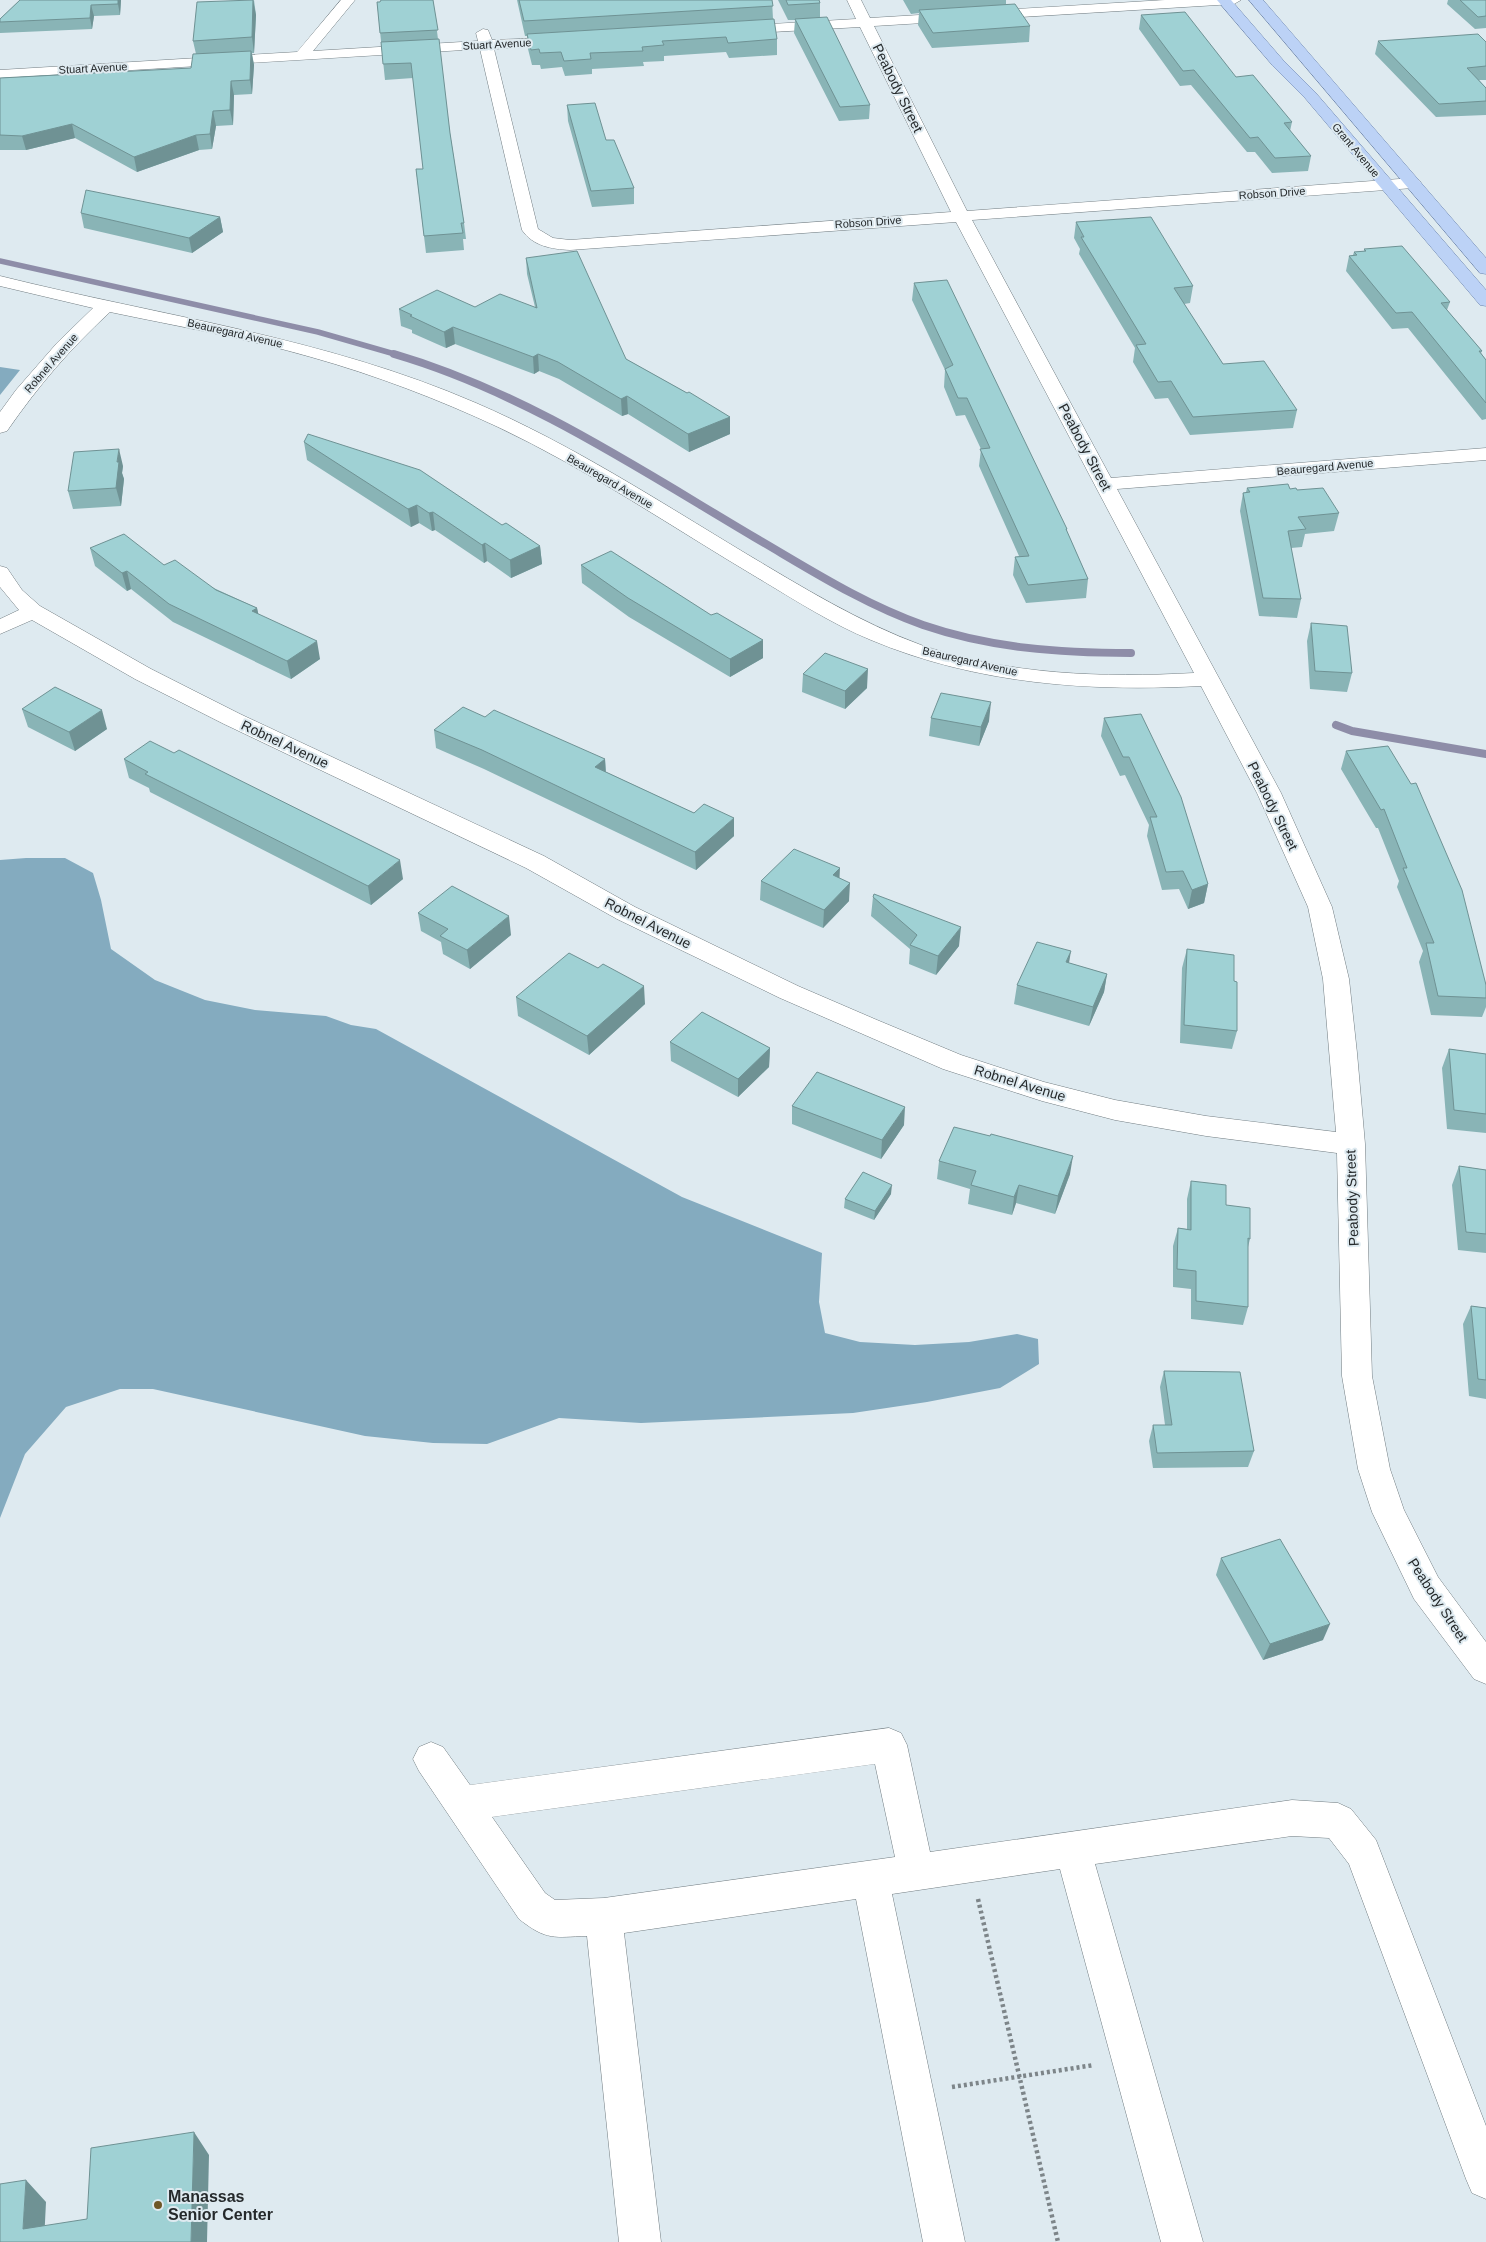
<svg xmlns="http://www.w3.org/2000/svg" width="1486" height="2242" font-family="Arial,sans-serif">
  <rect width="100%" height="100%" fill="#deeaf0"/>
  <!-- forest -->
  <path fill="#84abbf" d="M 0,367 L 20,370 L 0,395 Z
    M 26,858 L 65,858 L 93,873 L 101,900 L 111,949 L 155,980 L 205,1000 L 255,1010 L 326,1016 L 351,1025 L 376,1029 L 682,1197 L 822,1253 L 819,1302 L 825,1333 L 860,1342 L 915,1345 L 969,1342 L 1017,1334 L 1038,1339 L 1039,1364 L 1000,1388 L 927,1402 L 853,1413 L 641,1423 L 559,1418 L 487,1444 L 433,1443 L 365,1436 L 153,1389 L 120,1389 L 66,1407 L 25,1454 L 0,1518 L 0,860 Z"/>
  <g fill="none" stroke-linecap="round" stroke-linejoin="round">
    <!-- stream-far1 -->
    <path stroke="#8e8da8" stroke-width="5.5" d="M 0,261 L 318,332 L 398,355"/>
    <!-- stream -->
    <path stroke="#8e8da8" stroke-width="8" d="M 394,354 C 524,392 639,469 754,537 C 809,569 863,604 923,625 C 990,648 1060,653 1131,653
      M 1336,725 L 1352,731 L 1486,754"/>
    <!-- minor casing -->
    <g stroke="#727d82" stroke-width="1">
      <path id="minor" d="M 341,0 L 355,0 L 313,51 L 478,41 L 476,33 L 483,29 L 488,30 L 492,40 L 570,37 L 572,40 L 570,43 L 565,44 L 494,49 L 538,229 L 553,238 L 570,240 L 951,212 L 860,27 L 738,34 L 731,30 L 738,26 L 856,19 L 847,0 L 861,0 L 870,18 L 1165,0 L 1241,0 L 1234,4 L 874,26 L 967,211 L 1413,178 L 1419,180 L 1421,183 L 1419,186 L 1413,188 L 972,220 L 1111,478 L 1486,448 L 1486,460 L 1117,489 L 1281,793 L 1332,907 L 1349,979 L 1357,1053 L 1365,1144 L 1372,1376 L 1390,1469 L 1404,1510 L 1438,1577 L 1486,1642 L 1486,1684 L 1474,1679 L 1414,1599 L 1372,1512 L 1358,1469 L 1342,1376 L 1337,1153 L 1206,1136 L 1115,1120 L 1042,1101 L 943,1069 L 780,998 L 617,919 L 526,868 L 224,724 L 135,679 L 32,620 L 0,634 L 0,619 L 19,610 L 0,587 L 0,566 L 7,568 L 22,590 L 40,606 L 151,669 L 240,714 L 544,856 L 635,907 L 798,986 L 877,1020 L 961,1055 L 1044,1082 L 1115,1100 L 1206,1116 L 1336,1132 L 1323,979 L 1308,907 L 1257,793 L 1201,686 C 1089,692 976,684 871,640 C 832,624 795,600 758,578 C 672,527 589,470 498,427 C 438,399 375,375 311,357 C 245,338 177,326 110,312 C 69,350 39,385 7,431 L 0,433 L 0,412 L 16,390 L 57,343 L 93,308 L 0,286 L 0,276 C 160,316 324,337 476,403 C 571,444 657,500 745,553 C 802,587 859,622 921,645 C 1008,675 1104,678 1194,673 L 956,222 L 570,250 C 551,249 533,246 522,230 L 480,49 L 0,78 L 0,70 L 297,52 Z
        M 889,1728 L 901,1733 L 907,1745 L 930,1852 L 1292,1800 L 1338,1803 L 1351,1809 L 1376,1840 L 1486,2126 L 1486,2199 L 1472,2193 L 1466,2179 L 1349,1864 L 1329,1838 L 1292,1836 L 1095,1864 L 1203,2242 L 1161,2242 L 1060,1869 L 892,1894 L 965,2242 L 923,2242 L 856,1899 L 624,1933 L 661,2242 L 619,2242 L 587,1936 C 554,1937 547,1941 519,1919 L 419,1771 L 413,1759 L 419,1747 L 431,1742 L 443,1747 L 470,1785 ZM 875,1764 L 895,1857 L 604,1898 L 555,1900 L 545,1893 L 492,1817 Z"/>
    </g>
    <!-- major casing -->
    <g stroke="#6b83ab" stroke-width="1">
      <path id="major" d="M 1217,0 L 1231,0 L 1283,60 L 1315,92 L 1486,290 L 1486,306 L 1480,305 L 1305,98 L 1273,66 Z
        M 1249,0 L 1263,0 L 1486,258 L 1486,274 L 1480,273 Z"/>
    </g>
    <!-- path -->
    <path stroke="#7d8589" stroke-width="4.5" stroke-dasharray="3 3" stroke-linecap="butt" d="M 978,1899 L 1058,2242
      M 952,2087 L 1094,2065"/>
    <!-- minor -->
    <use href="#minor" fill="#fff" fill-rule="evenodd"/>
    <!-- major -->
    <use href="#major" fill="#bcd2f6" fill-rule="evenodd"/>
  </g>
  <!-- wall -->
  <path fill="#89b4b6" d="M 20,0 L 121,0 L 120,15 L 94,16 L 92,29 L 0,33 L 0,19 Z
    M 254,0 L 256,15 L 254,53 L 252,53 L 254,65 L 252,94 L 234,95 L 233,125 L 216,126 L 212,149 L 199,150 L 137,172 L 75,138 L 26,150 L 0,150 L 0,78 L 191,68 L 196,54 L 193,41 Z
    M 433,0 L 450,133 L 464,223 L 466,239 L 463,239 L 464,250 L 426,253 L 416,169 L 423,169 L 413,78 L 385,80 L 377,2 Z
    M 517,0 L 772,0 L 773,19 L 777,39 L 777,55 L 729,58 L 726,52 L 664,56 L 664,61 L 643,62 L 644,66 L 592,69 L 592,74 L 565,76 L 562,67 L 541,69 L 540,65 L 532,65 L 528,49 L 527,36 L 525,36 Z
    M 778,0 L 819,0 L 820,3 L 820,18 L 870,105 L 869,119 L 839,121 L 794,33 L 795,20 L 788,20 Z
    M 903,0 L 1006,0 L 1006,5 L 1030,26 L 1029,42 L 932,48 L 918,25 L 919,13 L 911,14 Z
    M 1448,0 L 1486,0 L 1486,28 L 1475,29 L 1447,4 Z
    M 1141,15 L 1236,77 L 1292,122 L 1290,131 L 1311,156 L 1308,171 L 1272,173 L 1255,152 L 1247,152 L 1191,85 L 1180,86 L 1139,29 Z
    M 1378,41 L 1486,42 L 1486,80 L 1479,80 L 1486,88 L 1486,115 L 1436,117 L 1375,54 Z
    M 567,105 L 606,140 L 634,188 L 634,204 L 592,207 L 568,121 Z
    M 81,213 L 220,217 L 223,232 L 192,253 L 84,228 Z
    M 1076,222 L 1193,286 L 1190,303 L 1184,304 L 1223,364 L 1297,410 L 1293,428 L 1190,435 L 1168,398 L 1155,399 L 1133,362 L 1135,348 L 1079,254 L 1080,249 L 1074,238 Z
    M 1364,249 L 1450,302 L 1447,310 L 1482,351 L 1481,353 L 1486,360 L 1486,419 L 1482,420 L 1408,328 L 1392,329 L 1346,271 L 1349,256 L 1353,255 L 1354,252 L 1364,251 Z
    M 526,258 L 626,359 L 730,417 L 730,434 L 689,452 L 628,414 L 622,416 L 559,379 L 539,371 L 534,374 L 455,344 L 446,348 L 412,333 L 412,330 L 401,326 L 399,309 L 535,307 L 527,274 Z
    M 914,283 L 1067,529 L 1067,532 L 1088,579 L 1086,598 L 1026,603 L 1013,575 L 1015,557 L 1019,556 L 979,466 L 981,449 L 965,415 L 956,416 L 944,387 L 945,370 L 912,300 Z
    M 304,442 L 502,525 L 540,546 L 542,564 L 511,578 L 487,561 L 484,563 L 435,530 L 432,531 L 419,523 L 411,527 L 307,460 Z
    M 123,466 L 122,473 L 124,479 L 121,506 L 73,509 L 68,491 Z
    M 1247,488 L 1290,489 L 1297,490 L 1339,513 L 1334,531 L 1305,534 L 1302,547 L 1291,548 L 1301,599 L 1297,618 L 1259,616 L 1240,511 L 1243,493 L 1246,492 Z
    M 90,548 L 164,565 L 257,608 L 258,614 L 320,659 L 291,679 L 173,622 L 131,589 L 127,591 L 95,566 Z
    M 581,565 L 711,615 L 763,640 L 763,658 L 730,677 L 629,617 L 582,583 Z
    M 1311,623 L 1352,673 L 1347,692 L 1310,689 L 1307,641 Z
    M 803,674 L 867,688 L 845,709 L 802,692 Z
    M 22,709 L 107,729 L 75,751 L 28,727 Z
    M 485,717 L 605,759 L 606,772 L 694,813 L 734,836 L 696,870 L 484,769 L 436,748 L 434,730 Z
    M 931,718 L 989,721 L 979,746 L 929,736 Z
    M 1104,718 L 1208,884 L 1204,903 L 1188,909 L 1179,889 L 1162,890 L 1147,836 L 1149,825 L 1125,775 L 1120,776 L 1101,736 Z
    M 1388,746 L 1486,985 L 1486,1007 L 1482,1017 L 1431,1015 L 1419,962 L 1423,951 L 1397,887 L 1399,881 L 1378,828 L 1376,828 L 1341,769 L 1346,751 Z
    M 124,759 L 403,879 L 371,905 L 150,792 L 149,788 L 129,778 Z
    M 839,878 L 849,901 L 823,928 L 760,900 L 761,881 Z
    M 873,897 L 959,946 L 936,975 L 909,964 L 910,949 L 871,916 Z
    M 418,913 L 511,935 L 470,969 L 443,954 L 441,942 L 421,931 Z
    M 1187,949 L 1234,981 L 1237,1031 L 1232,1049 L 1180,1043 L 1182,968 Z
    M 1069,963 L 1107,974 L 1104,992 L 1089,1026 L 1014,1004 L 1017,985 Z
    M 598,968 L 645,1004 L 589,1055 L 518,1016 L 516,997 Z
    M 670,1042 L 770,1048 L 769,1067 L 738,1097 L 671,1061 Z
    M 1449,1049 L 1486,1054 L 1486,1133 L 1447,1129 L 1442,1068 Z
    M 792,1106 L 904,1125 L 881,1159 L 792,1124 Z
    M 939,1161 L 1070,1174 L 1055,1214 L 1016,1203 L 1012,1215 L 968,1204 L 970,1189 L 937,1179 Z
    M 1459,1166 L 1486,1170 L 1486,1253 L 1458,1250 L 1452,1185 Z
    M 1191,1181 L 1226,1205 L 1250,1239 L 1248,1247 L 1248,1307 L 1243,1325 L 1191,1319 L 1191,1289 L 1173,1287 L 1173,1246 L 1178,1228 L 1187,1229 L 1187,1199 Z
    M 891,1194 L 874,1220 L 844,1208 L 845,1199 Z
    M 1471,1306 L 1486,1308 L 1486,1399 L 1469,1396 L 1463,1324 Z
    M 1164,1371 L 1254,1451 L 1248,1467 L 1153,1468 L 1149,1441 L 1153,1425 L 1165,1425 L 1160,1387 Z
    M 1221,1558 L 1323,1640 L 1263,1660 L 1216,1575 Z"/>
  <!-- shaded-wall -->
  <path fill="#6f9294" d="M 118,0 L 121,0 L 120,15 L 118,4 Z
    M 253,0 L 256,15 L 254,53 L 252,37 Z
    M 91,5 L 94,16 L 92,29 L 90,18 Z
    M 251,51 L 254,65 L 252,94 L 250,80 Z
    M 231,81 L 234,95 L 233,125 L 230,110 Z
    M 213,111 L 216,126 L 212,149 L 210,134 Z
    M 72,124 L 75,138 L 26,150 L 22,136 Z
    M 196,135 L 199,150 L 137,172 L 134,157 Z
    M 220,217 L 223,232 L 192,253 L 189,238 Z
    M 453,327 L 455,344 L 446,348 L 444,332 Z
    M 538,354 L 539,371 L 534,374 L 533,357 Z
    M 627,396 L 628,414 L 622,416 L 621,399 Z
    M 730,417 L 730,434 L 689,452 L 688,434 Z
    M 119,449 L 123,466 L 122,473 L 124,479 L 121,506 L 116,488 L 117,462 Z
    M 417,505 L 419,523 L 411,527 L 408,509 Z
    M 433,512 L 435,530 L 432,531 L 429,513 Z
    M 485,543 L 487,561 L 484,563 L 482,545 Z
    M 540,546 L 542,564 L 511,578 L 510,560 Z
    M 127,571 L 131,589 L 127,591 L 122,573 Z
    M 257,608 L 261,626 L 252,611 Z
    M 763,640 L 763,658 L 730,677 L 730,659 Z
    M 317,641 L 320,659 L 291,679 L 287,661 Z
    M 868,669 L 867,688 L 845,709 L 845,691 Z
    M 991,702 L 989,721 L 979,746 L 981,727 Z
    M 102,710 L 107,729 L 75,751 L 69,732 Z
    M 605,759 L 606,778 L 595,767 Z
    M 734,818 L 734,836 L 696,870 L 695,852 Z
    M 400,860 L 403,879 L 371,905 L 368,886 Z
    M 840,868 L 839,887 L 833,875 Z
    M 850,883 L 849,901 L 823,928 L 824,910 Z
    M 1208,884 L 1204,903 L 1188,909 L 1192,890 Z
    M 509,916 L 511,935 L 470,969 L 467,950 Z
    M 961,927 L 959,946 L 936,975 L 938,956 Z
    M 1071,951 L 1068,969 L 1066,962 Z
    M 1107,974 L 1104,992 L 1089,1026 L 1093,1007 Z
    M 644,986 L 645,1004 L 589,1055 L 587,1036 Z
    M 770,1048 L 769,1067 L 738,1097 L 738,1079 Z
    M 905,1107 L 904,1125 L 881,1159 L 882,1140 Z
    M 1073,1156 L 1070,1174 L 1055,1214 L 1058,1196 Z
    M 892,1185 L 891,1194 L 874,1220 L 875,1211 Z
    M 1019,1185 L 1016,1203 L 1012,1215 L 1014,1197 Z
    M 1330,1624 L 1323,1640 L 1263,1660 L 1270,1644 Z
    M 194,2132 L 209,2155 L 207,2242 L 191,2242 Z
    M 26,2180 L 46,2202 L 44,2242 L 23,2229 Z"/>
  <!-- building -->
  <path fill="#9fd1d4" stroke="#6f9294" d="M 20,0 L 118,0 L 118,4 L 91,5 L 90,18 L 0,22 L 0,19 Z
    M 253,0 L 252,37 L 193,41 L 197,2 Z
    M 381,0 L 433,0 L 438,30 L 380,33 L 377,2 L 380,2 Z
    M 519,0 L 772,0 L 773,6 L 524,21 Z
    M 786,0 L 819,0 L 820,3 L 788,5 Z
    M 1460,0 L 1486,0 L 1486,16 L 1478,17 Z
    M 1015,4 L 1030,26 L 933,33 L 919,10 Z
    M 1185,12 L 1236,77 L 1253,75 L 1292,122 L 1284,123 L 1311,156 L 1275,158 L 1258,137 L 1250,138 L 1194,70 L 1183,71 L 1141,15 Z
    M 827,17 L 870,105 L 840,107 L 795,19 Z
    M 774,19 L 777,39 L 728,43 L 726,37 L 662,41 L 664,45 L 642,47 L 643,51 L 590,53 L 591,59 L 564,61 L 561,52 L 540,53 L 539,49 L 531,50 L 527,34 Z
    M 1478,34 L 1486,42 L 1486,66 L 1467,68 L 1486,88 L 1486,101 L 1439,104 L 1378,41 Z
    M 439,39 L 450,133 L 464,223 L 461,223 L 463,233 L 424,236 L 416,169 L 423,169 L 411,63 L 383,64 L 381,42 Z
    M 251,51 L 250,80 L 231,81 L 230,110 L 213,111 L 210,134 L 196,135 L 134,157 L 72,124 L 22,136 L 0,135 L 0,78 L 191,68 L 193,54 Z
    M 595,103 L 606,140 L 614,140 L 634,188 L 591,191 L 567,105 Z
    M 86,190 L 220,217 L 189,238 L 81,213 Z
    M 1151,217 L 1193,286 L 1174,288 L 1223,364 L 1264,361 L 1297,410 L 1193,417 L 1171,381 L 1158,382 L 1136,345 L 1146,344 L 1081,237 L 1084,237 L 1076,222 Z
    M 1402,246 L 1450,302 L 1441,303 L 1482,351 L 1479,351 L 1486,360 L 1486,403 L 1412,312 L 1396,313 L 1349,256 L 1357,255 L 1354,252 L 1366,251 L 1364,249 Z
    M 577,251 L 626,359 L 687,393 L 689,392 L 730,417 L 688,434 L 627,396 L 621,399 L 558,362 L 538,354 L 533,357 L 453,327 L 444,332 L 410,316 L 412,315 L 399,309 L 437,290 L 475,307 L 500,294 L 537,308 L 526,258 Z
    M 947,280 L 1067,529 L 1066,529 L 1088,579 L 1028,585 L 1015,557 L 1029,556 L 980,449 L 990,448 L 967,398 L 958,398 L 954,389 L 945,369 L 953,365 L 914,283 Z
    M 308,434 L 420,470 L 502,525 L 506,523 L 540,546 L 510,560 L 485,543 L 482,545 L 433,512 L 429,513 L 417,505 L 408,509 L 304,442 Z
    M 119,449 L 117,462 L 119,462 L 116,488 L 68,491 L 74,452 Z
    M 1288,484 L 1290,489 L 1296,488 L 1297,490 L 1323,488 L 1339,513 L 1298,517 L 1306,529 L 1288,531 L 1301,599 L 1263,598 L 1243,493 L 1250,492 L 1247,488 Z
    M 124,534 L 164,565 L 175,560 L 216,590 L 257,608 L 252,611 L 317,641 L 287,661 L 169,604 L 127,571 L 122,573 L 90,548 Z
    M 611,551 L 711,615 L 717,613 L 763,640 L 730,659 L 628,598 L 581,565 Z
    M 1311,623 L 1347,626 L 1352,673 L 1315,671 Z
    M 825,653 L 868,669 L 845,691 L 803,674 Z
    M 55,687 L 102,710 L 69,732 L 22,709 Z
    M 941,693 L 991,702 L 981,727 L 931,718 Z
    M 463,707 L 485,717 L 494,710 L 605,759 L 595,767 L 694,813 L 704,804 L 734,818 L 695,852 L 482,750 L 434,730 Z
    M 1141,714 L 1181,797 L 1208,884 L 1192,890 L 1183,871 L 1166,872 L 1150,817 L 1157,817 L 1129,757 L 1123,757 L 1104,718 Z
    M 150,741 L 174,753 L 179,750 L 400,860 L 368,886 L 145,774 L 148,772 L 124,759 Z
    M 1388,746 L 1411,784 L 1416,783 L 1462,890 L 1486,985 L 1486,998 L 1438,996 L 1426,943 L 1434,943 L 1403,868 L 1407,868 L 1384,809 L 1381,810 L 1346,751 Z
    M 794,849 L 840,868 L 833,875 L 850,883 L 824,910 L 761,881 Z
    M 452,886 L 509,916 L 467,950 L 440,936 L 448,929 L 418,913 Z
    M 874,894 L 961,927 L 938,956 L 910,945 L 917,935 L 873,897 Z
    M 1037,942 L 1071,951 L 1066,962 L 1107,974 L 1093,1007 L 1017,985 Z
    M 1187,949 L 1234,955 L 1234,981 L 1237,982 L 1237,1031 L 1184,1025 Z
    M 569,953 L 598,968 L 603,964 L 644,986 L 587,1036 L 516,997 Z
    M 702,1012 L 770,1048 L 738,1079 L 670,1042 Z
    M 1449,1049 L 1486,1054 L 1486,1114 L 1454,1110 Z
    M 817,1072 L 905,1107 L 882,1140 L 792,1106 Z
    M 954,1127 L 990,1136 L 991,1134 L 1073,1156 L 1058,1196 L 1019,1185 L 1014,1197 L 971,1185 L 976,1171 L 939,1161 Z
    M 1459,1166 L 1486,1170 L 1486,1234 L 1466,1232 Z
    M 863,1172 L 892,1185 L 875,1211 L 845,1199 Z
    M 1191,1181 L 1226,1185 L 1226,1205 L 1250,1208 L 1250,1239 L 1248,1238 L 1248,1307 L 1196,1301 L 1196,1271 L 1177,1269 L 1178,1228 L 1191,1230 Z
    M 1471,1306 L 1486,1308 L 1486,1380 L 1478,1379 Z
    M 1164,1371 L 1240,1372 L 1254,1451 L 1157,1453 L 1153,1425 L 1172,1425 Z
    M 1280,1539 L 1330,1624 L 1270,1644 L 1221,1558 Z
    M 194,2132 L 191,2242 L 0,2242 L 0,2184 L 26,2180 L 23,2229 L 87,2219 L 91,2148 Z"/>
  <!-- markers -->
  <circle fill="#6e5727" stroke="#deeaf0" stroke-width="2" cx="158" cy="2205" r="5"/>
  <g text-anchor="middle" stroke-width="4" stroke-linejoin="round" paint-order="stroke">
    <!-- far-street labels -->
    <g font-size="11" fill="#25292b" stroke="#deeaf0">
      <text transform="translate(497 44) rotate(-3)" y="4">Stuart Avenue</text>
      <text transform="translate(93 68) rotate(-3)" y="4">Stuart Avenue</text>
      <text transform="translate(1356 150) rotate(50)" y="4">Grant Avenue</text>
      <text transform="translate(1272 193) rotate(-4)" y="4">Robson Drive</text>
      <text transform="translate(868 222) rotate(-4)" y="4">Robson Drive</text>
      <text transform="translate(235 333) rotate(13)" y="4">Beauregard Avenue</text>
      <text transform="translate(51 363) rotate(-49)" y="4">Robnel Avenue</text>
      <text transform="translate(1325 467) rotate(-5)" y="4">Beauregard Avenue</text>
      <text transform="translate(610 481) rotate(30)" y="4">Beauregard Avenue</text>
      <text transform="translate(970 661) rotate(13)" y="4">Beauregard Avenue</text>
    </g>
    <!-- street labels -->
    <g font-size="14" fill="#25292b" stroke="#deeaf0">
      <text transform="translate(898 88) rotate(64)" y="5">Peabody Street</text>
      <text transform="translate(1085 447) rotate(62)" y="5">Peabody Street</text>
      <text transform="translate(285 744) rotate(25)" y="5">Robnel Avenue</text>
      <text transform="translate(1273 806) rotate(64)" y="5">Peabody Street</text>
      <text transform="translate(648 923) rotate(27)" y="5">Robnel Avenue</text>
      <text transform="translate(1020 1083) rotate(17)" y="5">Robnel Avenue</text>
      <text transform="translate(1352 1198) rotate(-92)" y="5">Peabody Street</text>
      <text transform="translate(1438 1600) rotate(57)" y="5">Peabody Street</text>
    </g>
    <!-- near-poi labels -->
    <g font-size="16" font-weight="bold" fill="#25292b" stroke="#deeaf0" text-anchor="start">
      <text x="168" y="2202">Manassas<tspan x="168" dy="18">Senior Center</tspan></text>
    </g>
  </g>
</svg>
